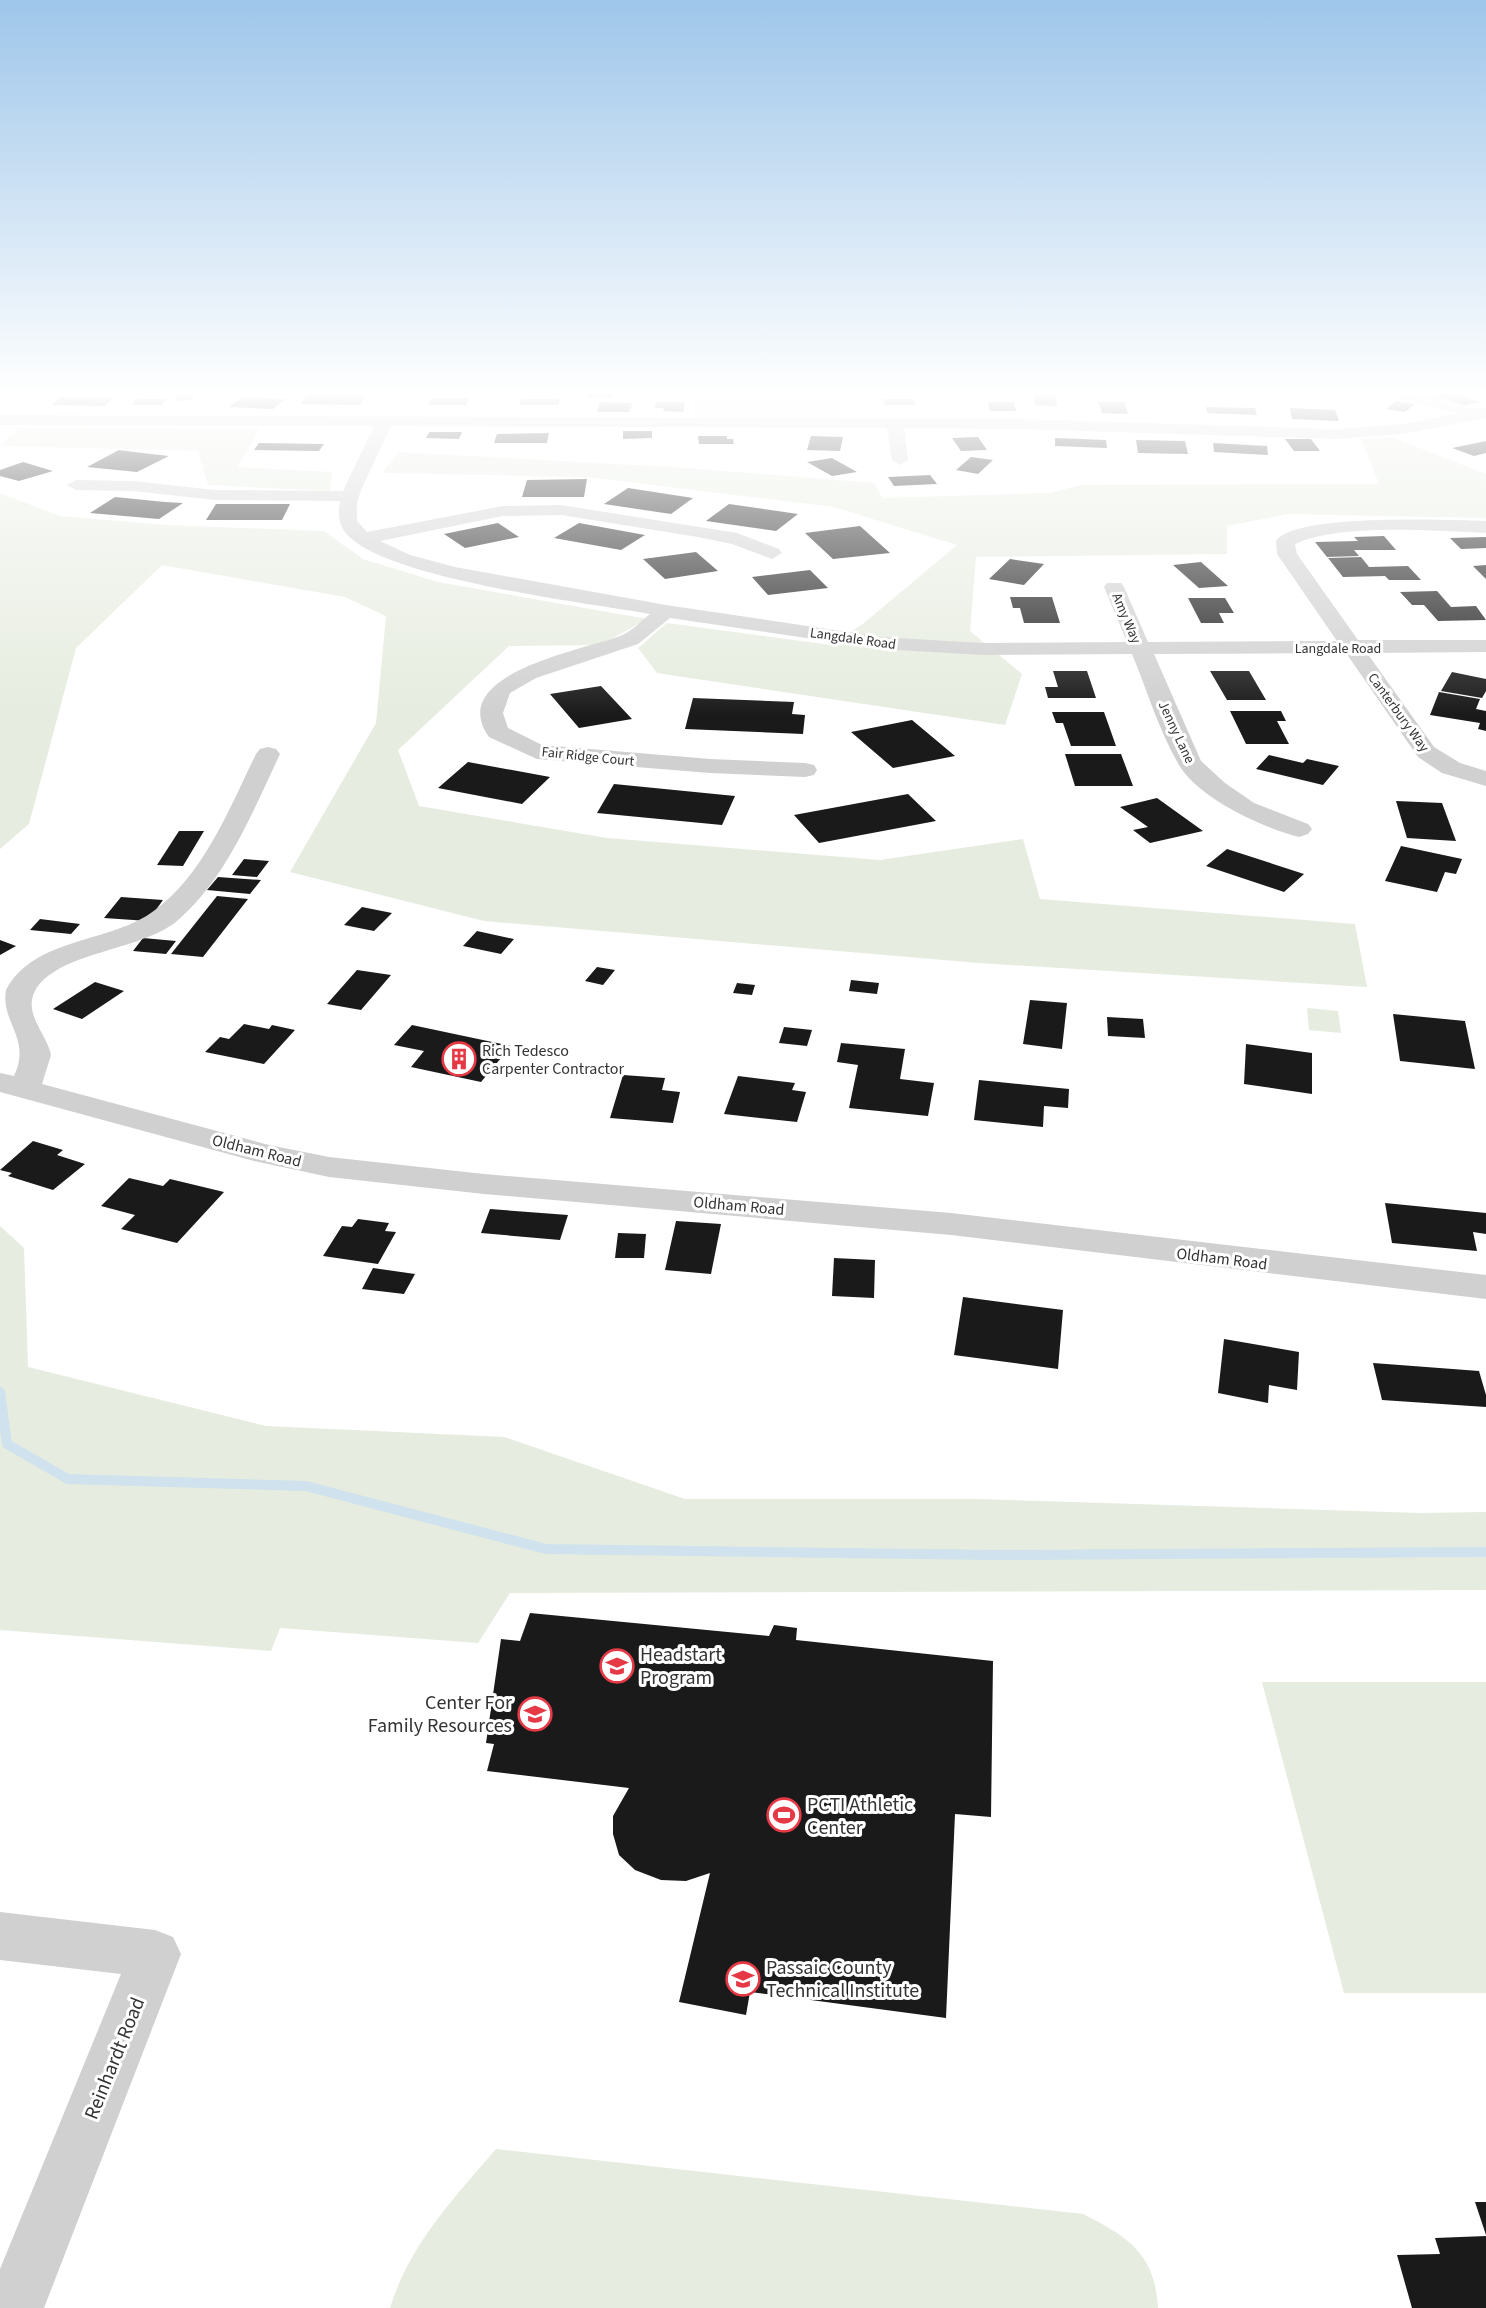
<svg xmlns="http://www.w3.org/2000/svg" width="1486" height="2308" font-family="'Source Sans 3',sans-serif">
  <rect width="100%" height="100%" fill="#fff"/>
  <!-- green -->
  <path fill="#e6ecdf" d="M 643,392 L 835,392 L 843,419 L 694,417 L 692,397 L 643,397 Z
    M 965,392 L 1155,392 L 1135,396 Z
    M 19,428 L 259,429 L 238,467 L 332,472 L 330,491 L 208,485 L 198,451 L 0,446 Z
    M 1392,437 L 1486,474 L 1486,518 L 1288,514 L 1227,526 L 1227,554 L 976,557 L 970,631 L 1022,674 L 1005,725 L 657,673 L 638,648 L 667,623 L 831,645 L 864,623 L 957,545 L 834,507 L 588,477 L 382,473 L 399,452 L 687,468 L 875,483 L 882,498 L 1050,493 L 1081,485 L 1379,484 L 1361,439 Z
    M 0,493 L 60,516 L 166,525 L 324,531 L 363,559 L 438,582 L 647,619 L 600,645 L 509,646 L 398,750 L 419,806 L 607,838 L 880,860 L 1023,839 L 1040,899 L 1355,924 L 1367,987 L 979,963 L 484,921 L 290,872 L 376,723 L 386,616 L 345,597 L 162,565 L 76,648 L 29,824 L 0,849 Z
    M 1307,1008 L 1338,1011 L 1341,1033 L 1309,1030 Z
    M 0,1226 L 24,1248 L 28,1367 L 266,1426 L 504,1437 L 685,1499 L 977,1499 L 1420,1513 L 1486,1512 L 1486,1590 L 510,1593 L 478,1643 L 280,1628 L 271,1651 L 0,1630 Z
    M 1262,1682 L 1486,1682 L 1486,1993 L 1344,1993 Z
    M 496,2149 L 1083,2214 C 1128,2237 1155,2253 1158,2308 L 390,2308 C 409,2245 454,2198 496,2149 Z"/>
  <g fill="none" stroke-linecap="round" stroke-linejoin="round">
    <!-- stream -->
    <path stroke="#cfe2ee" stroke-width="10" d="M 0,1392 L 7,1444 L 68,1479 L 306,1486 L 546,1549 L 996,1555 L 1486,1552"/>
  </g>
  <!-- building -->
  <path fill="#1a1a1a" d="M 1452,392 L 1480,402 L 1461,406 L 1433,396 Z
    M 588,393 L 614,393 L 613,398 L 587,398 Z
    M 179,395 L 195,395 L 192,400 L 175,401 Z
    M 307,395 L 365,395 L 360,405 L 301,404 Z
    M 1034,396 L 1056,396 L 1057,406 L 1035,405 Z
    M 60,397 L 113,397 L 105,406 L 51,405 Z
    M 242,397 L 286,399 L 273,409 L 229,407 Z
    M 432,398 L 469,398 L 466,405 L 429,405 Z
    M 137,399 L 167,399 L 161,405 L 131,405 Z
    M 522,399 L 560,399 L 558,405 L 519,405 Z
    M 883,399 L 913,399 L 915,405 L 885,405 Z
    M 1396,401 L 1415,404 L 1405,412 L 1386,409 Z
    M 600,402 L 633,403 L 629,412 L 597,412 Z
    M 656,402 L 685,402 L 683,412 L 663,411 L 664,408 L 655,408 Z
    M 988,402 L 1014,402 L 1016,411 L 990,411 Z
    M 1098,402 L 1124,402 L 1128,414 L 1102,413 Z
    M 1206,407 L 1255,408 L 1257,415 L 1207,413 Z
    M 1290,408 L 1335,410 L 1339,421 L 1292,419 Z
    M 623,431 L 652,431 L 652,438 L 623,439 Z
    M 429,432 L 462,432 L 459,439 L 426,438 Z
    M 549,433 L 547,443 L 494,443 L 497,434 Z
    M 698,436 L 727,436 L 727,439 L 733,439 L 734,444 L 699,444 Z
    M 811,436 L 843,437 L 840,451 L 807,450 Z
    M 978,437 L 987,450 L 961,451 L 952,438 Z
    M 1055,438 L 1106,440 L 1107,448 L 1055,446 Z
    M 1285,439 L 1311,439 L 1320,451 L 1294,451 Z
    M 1136,440 L 1185,441 L 1188,454 L 1138,453 Z
    M 1486,441 L 1486,453 L 1474,456 L 1452,448 Z
    M 259,443 L 324,444 L 319,451 L 254,450 Z
    M 1213,443 L 1267,446 L 1268,455 L 1214,452 Z
    M 119,450 L 134,452 L 169,456 L 137,472 L 87,467 Z
    M 971,457 L 993,460 L 978,474 L 956,470 Z
    M 832,458 L 857,472 L 832,476 L 807,462 Z
    M 23,462 L 53,471 L 19,481 L 0,476 L 0,470 Z
    M 930,475 L 937,484 L 894,486 L 888,477 Z
    M 587,479 L 584,497 L 522,497 L 527,480 Z
    M 628,488 L 693,498 L 671,514 L 604,504 Z
    M 115,497 L 165,502 L 183,503 L 159,519 L 90,513 Z
    M 216,504 L 290,504 L 282,520 L 206,520 Z
    M 729,504 L 798,514 L 776,531 L 706,521 Z
    M 498,523 L 519,537 L 465,548 L 444,534 Z
    M 579,523 L 645,535 L 621,550 L 554,538 Z
    M 860,526 L 890,553 L 833,559 L 805,533 Z
    M 1384,536 L 1396,550 L 1354,550 L 1359,556 L 1327,557 L 1315,542 L 1358,541 L 1354,537 Z
    M 1486,537 L 1486,548 L 1461,549 L 1450,538 Z
    M 696,552 L 718,571 L 665,579 L 643,559 Z
    M 1361,557 L 1369,567 L 1408,566 L 1421,580 L 1389,580 L 1385,576 L 1343,577 L 1328,558 Z
    M 1010,559 L 1044,564 L 1024,585 L 989,579 Z
    M 1201,562 L 1228,586 L 1199,588 L 1173,565 Z
    M 1486,565 L 1486,579 L 1473,566 Z
    M 810,570 L 828,588 L 768,595 L 752,577 Z
    M 1437,591 L 1451,607 L 1476,606 L 1486,620 L 1438,621 L 1424,605 L 1412,605 L 1400,592 Z
    M 1010,597 L 1052,597 L 1060,623 L 1024,623 L 1020,608 L 1013,608 Z
    M 1188,598 L 1225,598 L 1234,613 L 1219,613 L 1224,623 L 1201,623 Z
    M 1053,671 L 1087,671 L 1096,698 L 1048,698 L 1045,687 L 1058,687 Z
    M 1210,671 L 1249,671 L 1266,700 L 1227,700 Z
    M 1452,672 L 1486,679 L 1486,691 L 1482,698 L 1441,691 Z
    M 601,686 L 632,719 L 579,728 L 550,694 Z
    M 1439,692 L 1480,699 L 1476,709 L 1486,711 L 1486,731 L 1478,729 L 1480,723 L 1430,715 Z
    M 693,698 L 794,702 L 792,714 L 805,715 L 803,734 L 685,729 Z
    M 1230,711 L 1281,711 L 1286,721 L 1277,721 L 1289,744 L 1246,744 Z
    M 1052,712 L 1104,712 L 1116,746 L 1071,746 L 1063,723 L 1056,723 Z
    M 912,720 L 955,756 L 893,768 L 851,732 Z
    M 1065,754 L 1121,754 L 1133,786 L 1075,786 Z
    M 1269,755 L 1303,763 L 1307,759 L 1339,766 L 1323,785 L 1256,769 Z
    M 468,762 L 550,777 L 522,804 L 438,788 Z
    M 614,784 L 735,796 L 722,825 L 597,813 Z
    M 908,794 L 936,821 L 819,843 L 794,815 Z
    M 1157,798 L 1203,831 L 1150,843 L 1133,830 L 1148,827 L 1120,807 Z
    M 1396,801 L 1442,803 L 1456,841 L 1407,838 Z
    M 179,831 L 204,831 L 183,866 L 157,865 Z
    M 1401,846 L 1462,859 L 1456,874 L 1445,872 L 1437,892 L 1385,881 Z
    M 1227,849 L 1304,874 L 1284,892 L 1206,866 Z
    M 244,859 L 269,861 L 257,877 L 232,875 Z
    M 218,877 L 261,880 L 250,894 L 207,890 Z
    M 217,896 L 248,899 L 203,957 L 171,954 Z
    M 121,897 L 163,900 L 148,921 L 104,918 Z
    M 362,907 L 392,913 L 374,931 L 344,925 Z
    M 40,919 L 80,924 L 71,934 L 30,930 Z
    M 477,931 L 514,939 L 501,954 L 463,946 Z
    M 143,938 L 176,941 L 166,954 L 133,951 Z
    M 0,940 L 16,946 L 0,955 Z
    M 597,967 L 615,970 L 603,985 L 585,981 Z
    M 357,970 L 391,975 L 361,1010 L 327,1004 Z
    M 851,980 L 879,983 L 877,994 L 849,991 Z
    M 95,982 L 124,991 L 82,1019 L 53,1009 Z
    M 737,983 L 755,985 L 752,995 L 733,993 Z
    M 1030,1000 L 1067,1003 L 1062,1049 L 1023,1044 Z
    M 1393,1014 L 1465,1021 L 1475,1069 L 1400,1061 Z
    M 1107,1017 L 1143,1019 L 1145,1038 L 1108,1036 Z
    M 244,1024 L 269,1029 L 272,1025 L 295,1030 L 264,1064 L 205,1052 L 220,1037 L 229,1039 Z
    M 412,1025 L 511,1046 L 481,1082 L 411,1067 L 424,1051 L 394,1045 Z
    M 784,1027 L 812,1030 L 807,1046 L 779,1043 Z
    M 841,1043 L 905,1049 L 900,1079 L 934,1083 L 928,1116 L 849,1108 L 858,1065 L 837,1062 Z
    M 1246,1044 L 1312,1053 L 1312,1094 L 1244,1084 Z
    M 623,1075 L 665,1078 L 662,1090 L 680,1092 L 673,1123 L 610,1118 Z
    M 738,1076 L 795,1083 L 792,1090 L 806,1092 L 797,1122 L 724,1114 Z
    M 979,1080 L 1069,1089 L 1068,1108 L 1044,1106 L 1043,1127 L 974,1120 Z
    M 33,1141 L 63,1150 L 57,1155 L 85,1164 L 53,1190 L 8,1176 L 12,1173 L 0,1170 Z
    M 129,1178 L 163,1186 L 170,1179 L 224,1192 L 177,1243 L 121,1229 L 135,1215 L 101,1206 Z
    M 1385,1203 L 1486,1213 L 1486,1234 L 1473,1232 L 1477,1251 L 1392,1243 Z
    M 490,1209 L 568,1215 L 560,1240 L 481,1233 Z
    M 358,1219 L 389,1223 L 385,1231 L 396,1232 L 378,1264 L 323,1256 L 342,1226 L 352,1227 Z
    M 676,1221 L 721,1224 L 711,1274 L 665,1270 Z
    M 618,1233 L 646,1234 L 644,1258 L 615,1258 Z
    M 834,1258 L 875,1260 L 874,1298 L 832,1296 Z
    M 373,1268 L 415,1274 L 404,1294 L 362,1289 Z
    M 963,1297 L 1063,1310 L 1058,1369 L 954,1355 Z
    M 1224,1339 L 1299,1352 L 1297,1390 L 1269,1385 L 1268,1403 L 1218,1393 Z
    M 1373,1363 L 1479,1371 L 1486,1395 L 1486,1407 L 1382,1400 Z
    M 530,1613 L 769,1636 L 774,1625 L 797,1628 L 796,1640 L 993,1661 L 991,1817 L 955,1814 L 946,2018 L 750,1992 L 746,2015 L 679,2002 L 710,1873 L 686,1881 L 661,1880 L 635,1870 L 619,1855 L 613,1834 L 613,1816 L 629,1788 L 487,1771 L 494,1744 L 486,1743 L 501,1639 L 520,1641 Z
    M 1475,2202 L 1486,2202 L 1486,2235 Z
    M 1486,2236 L 1486,2308 L 1412,2308 L 1397,2255 L 1440,2254 L 1435,2238 Z"/>
  <g fill="none" stroke-linecap="round" stroke-linejoin="round">
    <!-- minor -->
    <path fill="#d0d0d0" fill-rule="evenodd" d="M 1380,392 C 1401,392 1420,394 1441,398 C 1456,401 1472,411 1486,408 L 1486,418 L 1403,434 L 1337,439 L 1020,429 L 904,428 L 908,460 L 900,465 L 892,460 L 887,428 L 391,426 L 361,490 L 357,503 L 357,521 L 367,532 L 503,506 L 561,505 L 737,533 L 779,549 L 782,553 L 772,559 L 732,544 L 698,537 L 561,515 L 503,516 L 380,541 L 410,555 L 455,567 L 666,605 L 881,637 L 982,643 L 1127,642 L 1104,587 L 1107,583 L 1121,583 L 1124,587 L 1148,642 L 1337,641 L 1277,554 L 1276,541 C 1295,513 1450,520 1486,521 L 1486,533 C 1434,531 1341,523 1295,544 L 1297,554 L 1358,640 L 1486,640 L 1486,652 L 1367,653 L 1434,747 L 1460,763 L 1486,771 L 1486,786 L 1442,773 L 1418,757 L 1346,653 L 1154,654 L 1201,761 L 1225,783 L 1254,803 L 1308,824 L 1312,829 L 1308,834 L 1299,837 C 1263,828 1198,798 1179,765 C 1159,731 1147,690 1132,654 L 982,655 L 881,649 L 670,618 L 638,644 L 536,678 L 510,693 L 503,713 L 508,728 L 542,745 L 710,759 L 805,763 L 814,765 L 817,770 L 814,775 L 805,777 L 710,773 L 537,759 L 489,737 C 444,673 585,650 620,636 C 631,632 641,621 650,614 C 588,603 379,578 345,532 C 338,522 338,512 340,501 L 215,500 L 133,491 L 76,490 L 67,485 L 76,480 L 133,481 L 215,490 L 343,491 L 374,426 L 0,425 L 0,415 L 1020,419 L 1337,429 L 1403,424 L 1460,413 L 1391,398 Z
      M 268,747 L 276,749 L 280,754 C 253,811 226,879 177,921 C 141,951 56,952 35,991 C 23,1014 47,1034 51,1055 L 42,1084 L 269,1145 L 329,1157 L 484,1174 L 951,1213 L 1486,1275 L 1486,1299 L 951,1235 L 484,1194 L 329,1177 L 254,1161 L 0,1092 L 0,1073 L 14,1076 C 32,1038 0,1022 6,990 C 35,936 111,944 155,910 C 204,874 230,807 256,754 L 260,749 Z
      M 0,1912 L 155,1930 L 173,1937 L 181,1954 L 44,2308 L 0,2308 L 0,2269 L 121,1974 L 0,1960 Z"/>
  </g>
  <!-- sky -->
  <linearGradient id="sky" x2="0" y2="1"><stop stop-color="#9ec6ea"/><stop offset="0.55" stop-color="#fff"/><stop offset="1" stop-color="#fff" stop-opacity="0"/></linearGradient>
  <rect width="1486" height="715" fill="url(#sky)"/>
  <!-- icons -->
  <defs>
    <g id="building-ring" transform="scale(1.725)"><circle r="9.5" fill="#fff" stroke="#e63946" stroke-width="1.5"/><path d="M-4-6H4V6H1V3H-1V6H-4ZM-2.5-4.3h1.7v1.8h-1.7ZM.8-4.3h1.7v1.8H.8ZM-2.5-1h1.7V.8h-1.7ZM.8-1h1.7V.8H.8Z" fill="#e63946"/></g>
    <g id="school-ring" transform="scale(1.725)"><circle r="9.5" fill="#fff" stroke="#e63946" stroke-width="1.5"/><path d="M0-5L7-2L0 1L-7-2ZM-4 1L0 2.5L4 1V4Q0 6-4 4Z" fill="#e63946"/></g>
    <g id="stadium-ring" transform="scale(1.725)"><circle r="9.5" fill="#fff" stroke="#e63946" stroke-width="1.5"/><path d="M0-5a6.5 5 0 1 0 0 10a6.5 5 0 1 0 0-10ZM-3.5-1.8h7v3.6h-7Z" fill="#e63946"/></g>
  </defs>
  <g fill-rule="evenodd">
    <use href="#building-ring" x="459" y="1059"/>
    <use href="#school-ring" x="617" y="1666"/>
    <use href="#school-ring" x="535" y="1714"/>
    <use href="#stadium-ring" x="784" y="1815"/>
    <use href="#school-ring" x="743" y="1979"/>
  </g>
  <g text-anchor="middle" stroke-width="6" stroke-linejoin="round" paint-order="stroke">
    <!-- far-street labels -->
    <g font-size="14" fill="#333" stroke="#fff">
      <text transform="translate(1127 618) rotate(67)" y="5">Amy Way</text>
      <text transform="translate(853 638) rotate(8)" y="5">Langdale Road</text>
      <text x="1338" y="653">Langdale Road</text>
      <text transform="translate(1399 712) rotate(54)" y="5">Canterbury Way</text>
      <text transform="translate(1177 732) rotate(65)" y="5">Jenny Lane</text>
      <text transform="translate(588 756) rotate(6)" y="5">Fair Ridge Court</text>
    </g>
    <!-- poi labels -->
    <g font-size="16" fill="#333" stroke="#fff" text-anchor="start">
      <text x="482" y="1056">Rich Tedesco<tspan x="482" dy="18">Carpenter Contractor</tspan></text>
    </g>
    <!-- street labels -->
    <g font-size="16" fill="#333" stroke="#fff">
      <text transform="translate(257 1150) rotate(14)" y="6">Oldham Road</text>
      <text transform="translate(739 1205) rotate(5)" y="6">Oldham Road</text>
      <text transform="translate(1222 1258) rotate(7)" y="6">Oldham Road</text>
    </g>
    <!-- near-poi labels -->
    <g font-size="20" fill="#333" stroke="#fff" text-anchor="start">
      <text x="640" y="1661">Headstart<tspan x="640" dy="23">Program</tspan></text>
      <text x="512" y="1709" text-anchor="end">Center For<tspan x="512" dy="23">Family Resources</tspan></text>
      <text x="807" y="1811">PCTI Athletic<tspan x="807" dy="23">Center</tspan></text>
      <text x="766" y="1974">Passaic County<tspan x="766" dy="23">Technical Institute</tspan></text>
    </g>
    <!-- near-street labels -->
    <g font-size="20" fill="#333" stroke="#fff">
      <text transform="translate(114 2058) rotate(-68)" y="7">Reinhardt Road</text>
    </g>
  </g>
</svg>
